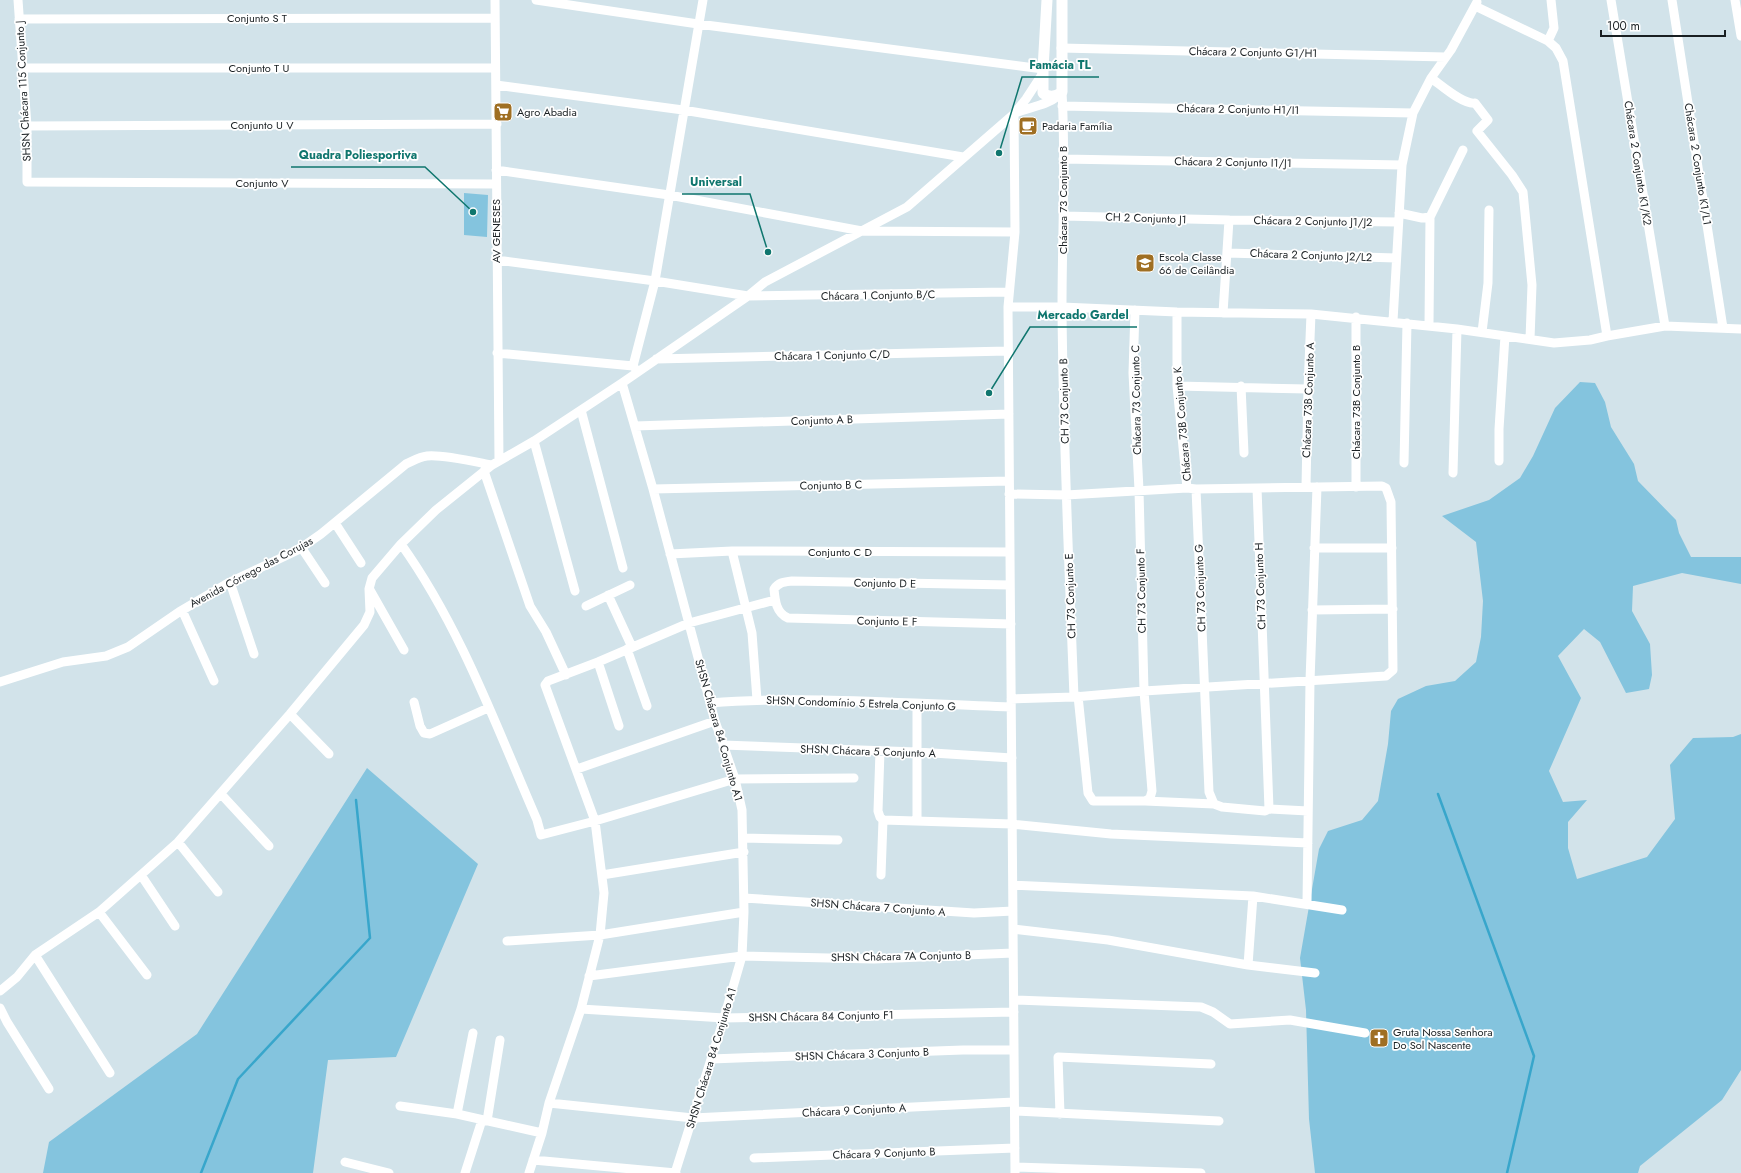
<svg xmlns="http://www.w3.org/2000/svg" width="1741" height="1173" font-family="Jost,sans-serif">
  <rect width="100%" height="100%" fill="#d2e3ea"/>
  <!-- green -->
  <path fill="#84c4de" d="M 464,193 L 488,195 L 487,237 L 464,235 Z
    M 1580,382 L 1595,383 L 1605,402 L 1611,427 L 1634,464 L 1638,481 L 1676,520 L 1679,533 L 1691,557 L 1741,557 L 1741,584 L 1682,573 L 1633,586 L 1632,611 L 1650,644 L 1652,675 L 1649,689 L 1626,693 L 1600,642 L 1584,629 L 1558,656 L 1581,698 L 1549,771 L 1563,802 L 1587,800 L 1568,822 L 1568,848 L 1577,879 L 1647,857 L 1675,819 L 1670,765 L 1693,738 L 1733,737 L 1741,734 L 1741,1070 L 1722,1100 L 1640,1166 L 1638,1173 L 1315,1173 L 1309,1119 L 1306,1010 L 1300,958 L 1319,849 L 1328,831 L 1362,820 L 1378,801 L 1388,744 L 1391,711 L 1398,699 L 1426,686 L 1455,681 L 1476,662 L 1481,637 L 1483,601 L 1476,542 L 1442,516 L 1489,500 L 1520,478 L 1533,456 L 1555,408 Z
    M 367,768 L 478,864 L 396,1057 L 328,1060 L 313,1173 L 43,1173 L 49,1142 L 197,1034 Z"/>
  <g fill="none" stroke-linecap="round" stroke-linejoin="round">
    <!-- stream -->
    <path stroke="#38a6cb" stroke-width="2.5" d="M 1438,794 L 1534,1056 L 1507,1173
      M 201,1173 L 238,1079 L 370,938 L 356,800"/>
    <!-- minor -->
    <path stroke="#fff" stroke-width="9" d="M 18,0 L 27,126 L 27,182 L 496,184
      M 495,0 L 499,461
      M 536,0 L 698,24 L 1043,69
      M 1611,0 L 1665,326
      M 1672,0 L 1723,328
      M 1735,0 L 1741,36
      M 19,19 L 495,18
      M 1548,41 L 1554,28 L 1551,0
      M 1061,48 L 1446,57
      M 23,68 L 495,68
      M 1431,78 C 1441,85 1463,105 1475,103 L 1488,120 L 1477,131 L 1512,175 L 1523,192 L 1532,285 L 1530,339
      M 496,85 L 683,110 L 963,157
      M 1062,92 C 1066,164 1062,236 1062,308 C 1063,438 1069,567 1074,697
      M 1062,106 L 1413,113
      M 1015,113 C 1029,107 1046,106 1058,96
      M 1014,114 L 1015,232 L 1008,307 L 1015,1173
      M 27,126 L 497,124
      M 1063,159 L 1402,165
      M 496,170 L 669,195 L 862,231 L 1015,232
      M 1399,213 L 1422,218 L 1430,217 L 1463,150
      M 1064,216 L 1229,220 L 1398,222
      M 1227,253 L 1396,258
      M 497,260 L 655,281 L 748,296 L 1008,292
      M 1008,307 L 1062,307 L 1177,312 L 1311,314 L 1457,329 L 1554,343 L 1590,340 L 1607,336 L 1563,61 L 1556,48 L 1548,41 L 1475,6
      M 1135,310 L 1133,373 L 1139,490 L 1144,691 L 1152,791 L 1150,798 L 1145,801
      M 1177,312 L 1177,386 L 1187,488
      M 1223,313 L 1229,220
      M 1356,317 L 1356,487
      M 1393,321 L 1402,165 L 1413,113 L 1431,78 L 1451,50 L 1477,2
      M 1429,325 L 1430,217
      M 1482,332 L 1488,283 L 1489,210
      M 1607,336 L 1665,326 L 1741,329
      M 497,353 L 633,366 L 637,371
      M 656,359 L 1008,351
      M 633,366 L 655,281 L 703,0
      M 622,383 L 653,489 L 715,721 L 735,779 L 742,810 L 744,912 L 742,956 L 724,1018 L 675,1173
      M 1177,386 L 1308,389
      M 1241,386 L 1244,453
      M 581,410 L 623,568
      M 635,426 L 1009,414
      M 534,441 L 575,591
      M 1499,461 L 1499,429 L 1505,336
      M 1404,463 L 1407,323
      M 484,471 L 530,606 L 546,632 L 566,675
      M 1453,473 L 1457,329
      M 1306,486 L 1308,389 L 1311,314
      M 1257,488 L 1269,809
      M 653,489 L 1009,481
      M 1196,489 L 1209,792 L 1214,804
      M 1009,494 L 1066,495 L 1187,488 L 1196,489 L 1382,486 L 1386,488 L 1391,502 L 1393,670 L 1386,676 L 1144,691 L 1074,697 L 1011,699
      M 335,523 L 361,563
      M 401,544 C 461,628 496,726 537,820 L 541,835 L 595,821 L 735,779 L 854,778
      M 301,547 L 325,583
      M 1314,548 L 1392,548
      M 732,551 L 752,633 L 757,700
      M 670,554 L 732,551 L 1010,552
      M 230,582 L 254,654
      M 1010,585 L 792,581 C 784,582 779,582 774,589 C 775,600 776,613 788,618 L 1011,624
      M 370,590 L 404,650
      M 608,595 L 632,647
      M 586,606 L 630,585
      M 182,610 L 214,681
      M 1312,610 L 1393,609
      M 627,649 L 647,706
      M 598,662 L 619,726
      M 0,682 L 63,662 L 106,656 L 128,647 L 179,612 L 230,582 L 298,550 L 321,534 L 406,464 C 413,461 419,457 427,456 C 441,454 476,462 492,465
      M 1078,696 L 1088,793 L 1093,801 L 1145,801 L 1214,804 L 1222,807 L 1265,811 L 1269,809 L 1308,811
      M 414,702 L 420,726 L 424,733 L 430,734 L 488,708
      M 710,703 C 810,695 911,704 1011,707
      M 917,704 L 917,820
      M 290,714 L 329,754
      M 723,745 L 917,752 L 1012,758
      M 880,751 L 878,811 L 880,817 L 883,820 L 1012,824 L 1111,834 L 1308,843
      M 577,769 L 715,721
      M 221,794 L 269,846
      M 743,838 L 838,840
      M 178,842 L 218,892
      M 141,875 L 175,926
      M 602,875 L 744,852
      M 881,875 L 883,820
      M 1013,885 L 1253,896 L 1342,910
      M 744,898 L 974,913 L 1013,911
      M 1307,903 L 1310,681 L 1317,487
      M 99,912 L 147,975
      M 1013,929 L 1108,940 L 1248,965 L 1315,973
      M 507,941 L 600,935 L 744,912
      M 35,955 L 110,1073
      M 1248,965 L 1253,896
      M 589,976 L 742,956 L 874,959 L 1013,953
      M 0,991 L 17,977 L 35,955 L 99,912 L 178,842 L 290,714 L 364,625 L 370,612 L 369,589 L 372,578 L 401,544 L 436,510 L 492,465 L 534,441 L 622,383 L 748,296 L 765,282 L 907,207 L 1014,114 L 1026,99 L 1043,73
      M 1014,1000 L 1201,1007 L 1213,1012 L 1230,1024 L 1290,1020 L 1365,1033
      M 0,1008 L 7,1022 L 49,1089
      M 581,1009 L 724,1018 L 1014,1012
      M 711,1059 L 963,1050 L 1014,1050
      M 549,1103 L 693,1118 L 1014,1102
      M 400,1106 L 457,1114 L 542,1133
      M 1015,1111 L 1219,1121
      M 457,1114 L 473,1033
      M 1060,1114 L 1058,1057 L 1211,1064
      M 487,1121 L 500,1040
      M 754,1158 L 1015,1148
      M 533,1160 L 676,1173
      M 345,1162 L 389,1173
      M 1015,1167 L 1201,1173
      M 465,1173 L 482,1120
      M 529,1173 L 542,1133 L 549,1103 L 581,1009 L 600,935 L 604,893 L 595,821 L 545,685 L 548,681 L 598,662 L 689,623 L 775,600"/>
    <!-- tertiary -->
    <path stroke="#fff" stroke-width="11" d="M 1047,0 L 1043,69 L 1043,93 C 1049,98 1056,97 1062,92 L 1062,0"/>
  </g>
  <!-- icons -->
  <defs>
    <g id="supermarket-square" transform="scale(1)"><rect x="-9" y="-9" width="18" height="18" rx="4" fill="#9f6f23" stroke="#fff"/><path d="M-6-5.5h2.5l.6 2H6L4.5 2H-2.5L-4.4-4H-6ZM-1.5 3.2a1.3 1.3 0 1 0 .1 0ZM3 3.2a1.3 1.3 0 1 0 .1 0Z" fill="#fff"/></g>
    <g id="cafe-square" transform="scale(1)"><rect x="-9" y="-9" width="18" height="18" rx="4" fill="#9f6f23" stroke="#fff"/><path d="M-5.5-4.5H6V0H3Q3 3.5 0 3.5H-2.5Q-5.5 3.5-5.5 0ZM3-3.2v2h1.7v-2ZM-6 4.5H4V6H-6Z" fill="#fff"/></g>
    <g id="school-square" transform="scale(1)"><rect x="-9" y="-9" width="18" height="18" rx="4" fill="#9f6f23" stroke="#fff"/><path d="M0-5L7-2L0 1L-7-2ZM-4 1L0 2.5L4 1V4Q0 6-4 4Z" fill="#fff"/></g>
    <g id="church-square" transform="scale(1)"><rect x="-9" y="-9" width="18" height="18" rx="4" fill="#9f6f23" stroke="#fff"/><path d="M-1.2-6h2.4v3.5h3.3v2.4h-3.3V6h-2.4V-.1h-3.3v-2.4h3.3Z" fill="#fff"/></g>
  </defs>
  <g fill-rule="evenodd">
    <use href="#supermarket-square" x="503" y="112"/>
    <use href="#cafe-square" x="1028" y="126"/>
    <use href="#school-square" x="1145" y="263"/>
    <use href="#church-square" x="1379" y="1038"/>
  </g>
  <g text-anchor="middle" stroke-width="3.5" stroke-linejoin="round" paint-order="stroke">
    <!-- street labels -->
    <g font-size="11" fill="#191f22" stroke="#fff">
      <text x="257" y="22">Conjunto S T</text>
      <text transform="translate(1253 52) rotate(1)" y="4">Chácara 2 Conjunto G1/H1</text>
      <text x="259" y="72">Conjunto T U</text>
      <text transform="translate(23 91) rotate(-93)" y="4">SHSN Chácara 115 Conjunto J</text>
      <text transform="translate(1238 109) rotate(1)" y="4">Chácara 2 Conjunto H1/I1</text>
      <text x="262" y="129">Conjunto U V</text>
      <text transform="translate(1233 162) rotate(1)" y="4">Chácara 2 Conjunto I1/J1</text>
      <text transform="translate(1638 163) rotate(81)" y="4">Chácara 2 Conjunto K1/K2</text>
      <text transform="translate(1698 164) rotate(81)" y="4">Chácara 2 Conjunto K1/L1</text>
      <text x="262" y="187">Conjunto V</text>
      <text transform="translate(1063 200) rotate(-90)" y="4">Chácara 73 Conjunto B</text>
      <text transform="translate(1146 218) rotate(2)" y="4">CH 2 Conjunto J1</text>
      <text transform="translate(1313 221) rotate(1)" y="4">Chácara 2 Conjunto J1/J2</text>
      <text transform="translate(496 231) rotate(-90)" y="4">AV GENESES</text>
      <text transform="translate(1311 255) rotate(2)" y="4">Chácara 2 Conjunto J2/L2</text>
      <text transform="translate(878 295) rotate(-1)" y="4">Chácara 1 Conjunto B/C</text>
      <text transform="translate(832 355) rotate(-1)" y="4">Chácara 1 Conjunto C/D</text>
      <text transform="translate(1136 400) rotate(-91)" y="4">Chácara 73 Conjunto C</text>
      <text transform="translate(1308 400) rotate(-88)" y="4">Chácara 73B Conjunto A</text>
      <text transform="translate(1064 401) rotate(-91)" y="4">CH 73 Conjunto B</text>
      <text transform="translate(1356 402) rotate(-90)" y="4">Chácara 73B Conjunto B</text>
      <text transform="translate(822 420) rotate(-2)" y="4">Conjunto A B</text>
      <text transform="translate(1182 424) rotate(-95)" y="4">Chácara 73B Conjunto K</text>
      <text transform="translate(831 485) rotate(-1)" y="4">Conjunto B C</text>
      <text x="840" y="556">Conjunto C D</text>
      <text transform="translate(251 572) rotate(-28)" y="4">Avenida Córrego das Corujas</text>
      <text transform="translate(885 583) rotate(1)" y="4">Conjunto D E</text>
      <text transform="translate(1260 586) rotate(-92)" y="4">CH 73 Conjunto H</text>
      <text transform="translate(1200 588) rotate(-92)" y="4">CH 73 Conjunto G</text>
      <text transform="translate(1141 591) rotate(-91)" y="4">CH 73 Conjunto F</text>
      <text transform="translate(1070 596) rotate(-92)" y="4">CH 73 Conjunto E</text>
      <text transform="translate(887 621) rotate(1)" y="4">Conjunto E F</text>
      <text transform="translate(861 703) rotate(2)" y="4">SHSN Condomínio 5 Estrela Conjunto G</text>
      <text transform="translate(719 730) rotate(74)" y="4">SHSN Chácara 84 Conjunto A1</text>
      <text transform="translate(868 751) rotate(2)" y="4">SHSN Chácara 5 Conjunto A</text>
      <text transform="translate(878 907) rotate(4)" y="4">SHSN Chácara 7 Conjunto A</text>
      <text transform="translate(901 956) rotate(-1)" y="4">SHSN Chácara 7A Conjunto B</text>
      <text transform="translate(821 1016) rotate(-1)" y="4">SHSN Chácara 84 Conjunto F1</text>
      <text transform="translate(862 1054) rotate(-2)" y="4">SHSN Chácara 3 Conjunto B</text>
      <text transform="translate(711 1058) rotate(-73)" y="4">SHSN Chácara 84 Conjunto A1</text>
      <text transform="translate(854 1110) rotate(-3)" y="4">Chácara 9 Conjunto A</text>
      <text transform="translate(884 1153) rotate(-2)" y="4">Chácara 9 Conjunto B</text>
    </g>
    <!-- poi labels -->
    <g font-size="11" fill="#191f22" stroke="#fff" text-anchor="start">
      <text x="517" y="116">Agro Abadia</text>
      <text x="1042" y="130">Padaria Família</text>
      <text x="1159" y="261">Escola Classe<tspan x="1159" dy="13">66 de Ceilândia</tspan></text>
      <text x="1393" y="1036">Gruta Nossa Senhora<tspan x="1393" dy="13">Do Sol Nascente</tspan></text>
    </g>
  </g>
  <!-- callouts -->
  <path fill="none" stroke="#0f766e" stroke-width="1.5" d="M999 153L1022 77H1099M473 212L425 167H291M768 252L750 194H682M989 393L1030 327H1137"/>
  <g fill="#0f766e" stroke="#fff" stroke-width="1.5">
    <circle cx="999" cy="153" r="4"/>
    <circle cx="473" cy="212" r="4"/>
    <circle cx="768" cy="252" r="4"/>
    <circle cx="989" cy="393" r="4"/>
  </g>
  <g font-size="12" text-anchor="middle" font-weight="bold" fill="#0f766e" stroke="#fff" stroke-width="3.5" stroke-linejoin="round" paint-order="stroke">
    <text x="1060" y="69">Famácia TL</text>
    <text x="358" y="159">Quadra Poliesportiva</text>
    <text x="716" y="186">Universal</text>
    <text x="1083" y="319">Mercado Gardel</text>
  </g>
  <!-- scale -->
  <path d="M1601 30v6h124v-6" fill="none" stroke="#191f22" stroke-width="2"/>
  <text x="1607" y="30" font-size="12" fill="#191f22" stroke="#ffffff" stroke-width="3" paint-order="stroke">100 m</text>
</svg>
